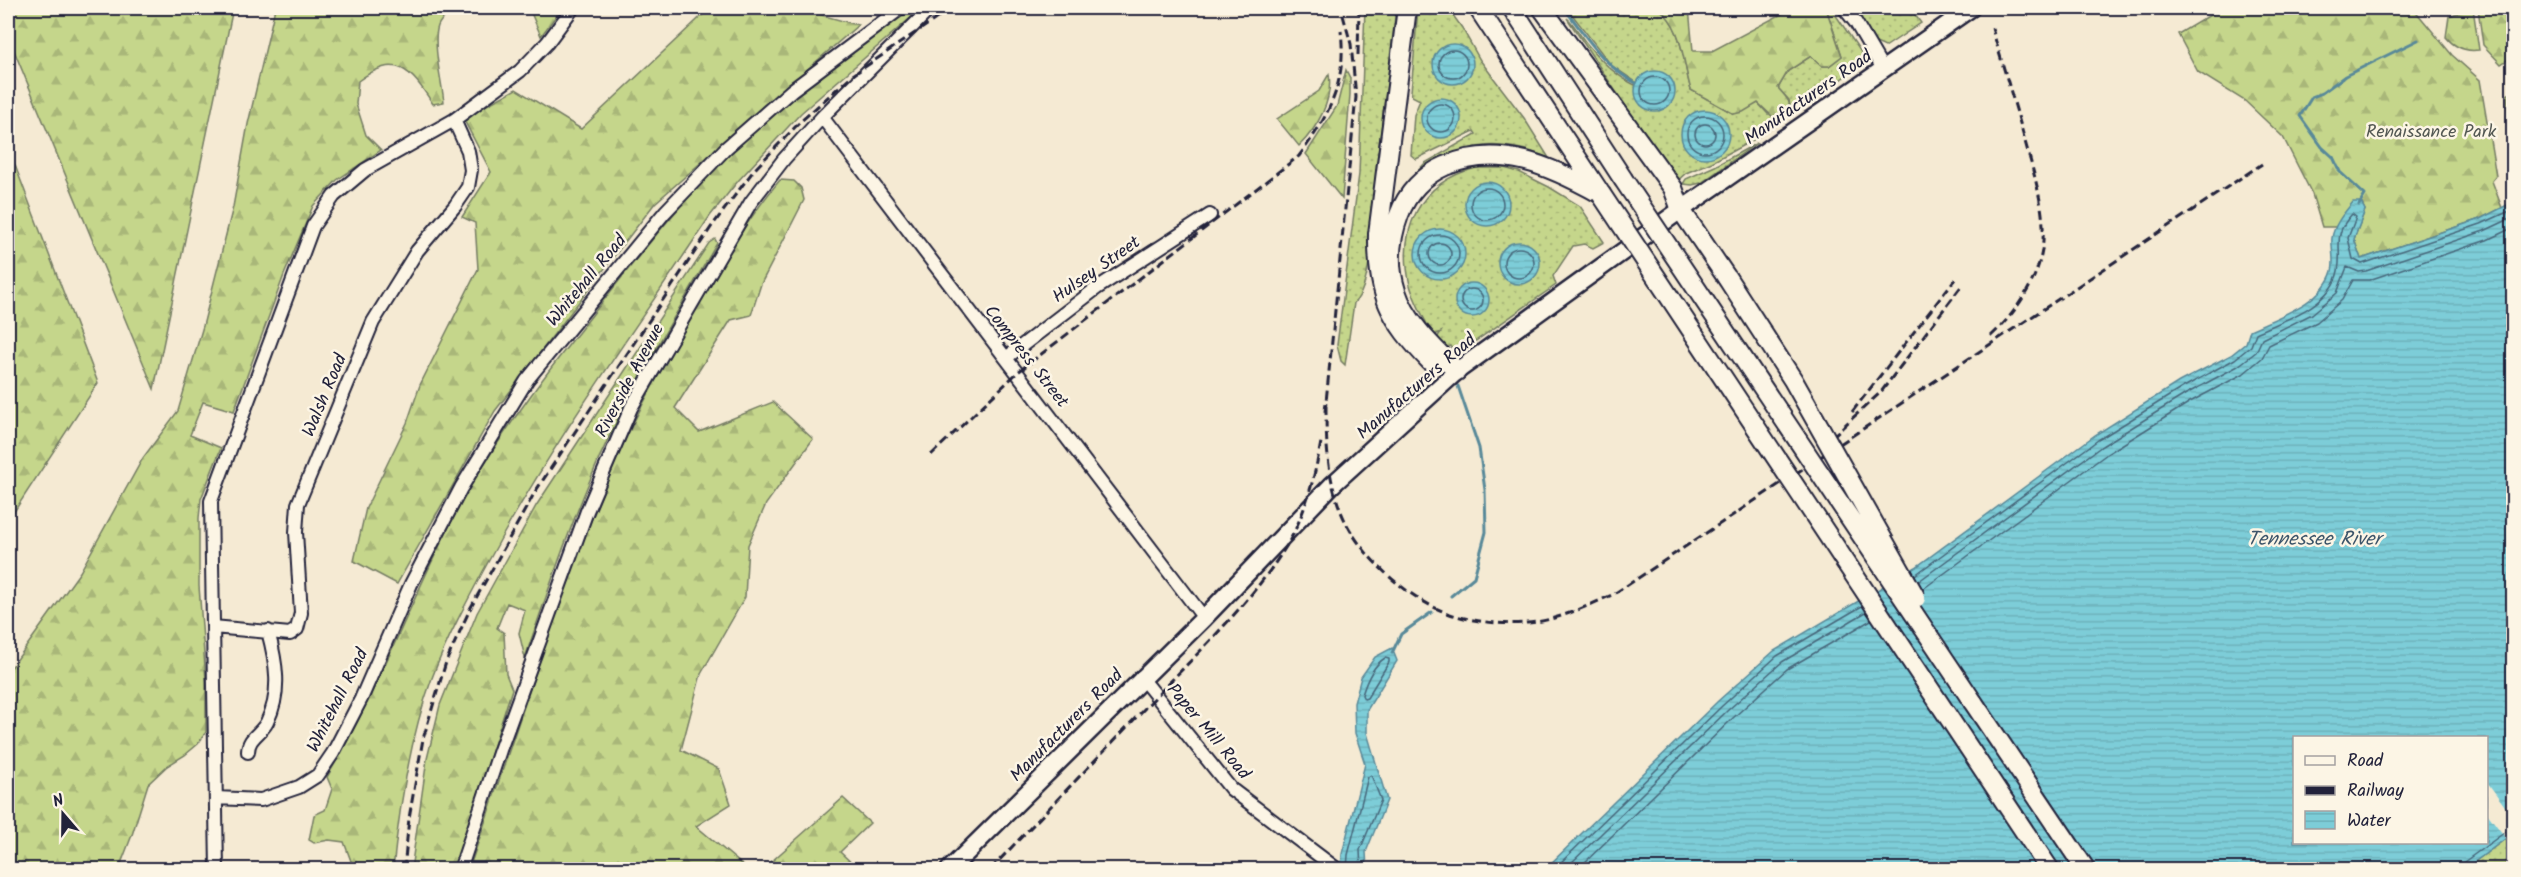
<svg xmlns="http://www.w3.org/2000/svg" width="2521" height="877" font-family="Kalam,sans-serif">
  <defs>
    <pattern id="grass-dots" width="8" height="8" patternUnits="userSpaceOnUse" patternTransform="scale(1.5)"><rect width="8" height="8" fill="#c5d68b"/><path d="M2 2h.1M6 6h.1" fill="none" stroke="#a9b779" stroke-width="1.8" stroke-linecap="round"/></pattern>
    <pattern id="forest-firs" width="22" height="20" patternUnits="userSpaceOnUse" patternTransform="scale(1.5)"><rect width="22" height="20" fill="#c5d68b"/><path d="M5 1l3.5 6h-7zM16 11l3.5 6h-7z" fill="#a9b779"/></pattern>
    <pattern id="water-rules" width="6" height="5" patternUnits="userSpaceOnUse" patternTransform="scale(1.5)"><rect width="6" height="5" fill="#7dcdd8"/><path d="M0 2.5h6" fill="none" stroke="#6cb0ba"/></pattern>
  </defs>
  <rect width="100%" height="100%" fill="#f5ead3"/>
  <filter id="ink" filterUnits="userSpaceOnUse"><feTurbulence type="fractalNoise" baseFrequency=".0167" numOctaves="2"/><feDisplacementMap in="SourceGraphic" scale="12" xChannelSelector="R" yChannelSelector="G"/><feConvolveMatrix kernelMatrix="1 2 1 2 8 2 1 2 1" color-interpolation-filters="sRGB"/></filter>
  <g filter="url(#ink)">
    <!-- grass -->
    <path fill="url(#grass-dots)" stroke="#747c63" stroke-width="1.5" d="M 1365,8 L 1396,8 C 1390,61 1383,115 1376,168 C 1373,199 1375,284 1354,303 L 1345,365 L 1341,361 L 1337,345 L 1359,174 Z
      M 1418,8 L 1448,8 L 1462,28 L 1480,60 L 1524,118 L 1549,158 C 1497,137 1462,142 1418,176 L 1414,175 L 1425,163 L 1476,134 L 1474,131 L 1416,159 L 1411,155 L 1414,115 L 1420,100 L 1412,96 L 1411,92 Z
      M 1567,8 L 1659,8 C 1684,29 1682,61 1691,90 L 1734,114 L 1758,103 L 1768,114 L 1790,106 L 1789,100 L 1778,88 L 1788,71 L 1811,56 L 1823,66 L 1829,66 L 1842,56 L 1826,8 L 1831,8 L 1867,61 L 1753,140 L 1712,162 L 1686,173 L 1676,182 L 1567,18 C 1574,23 1580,36 1587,44 C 1600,60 1616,76 1635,85 L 1636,82 L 1611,65 Z
      M 1869,8 L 1910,8 L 1921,23 L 1885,47 L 1876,43 L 1857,17 L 1864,15 Z
      M 1757,143 L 1701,183 L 1692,185 L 1683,184 L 1686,179 L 1715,166 Z
      M 1476,168 L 1504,168 L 1519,172 L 1549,187 L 1580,206 L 1604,242 L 1593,248 L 1584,244 L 1573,246 L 1553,276 L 1556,285 L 1467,347 L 1453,350 L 1451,346 L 1446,348 L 1437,338 L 1441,332 L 1433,336 C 1425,320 1415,303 1410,285 C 1397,230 1419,182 1476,168 Z
      M 2513,833 L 2513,869 L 2465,869 Z"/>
    <!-- forest -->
    <path fill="url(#forest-firs)" stroke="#747c63" stroke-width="1.5" d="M 8,8 L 233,8 L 154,389 L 8,36 Z
      M 275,8 L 459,8 C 452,11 441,18 438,26 C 432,43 442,83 444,102 L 433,104 C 410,69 397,52 358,81 L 356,104 L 366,135 L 381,150 L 337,180 L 313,206 L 284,275 L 234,411 L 203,402 L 190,435 L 221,448 L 201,499 L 199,518 L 199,586 L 206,681 L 206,732 L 198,744 L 185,755 L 167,766 L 148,784 L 132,835 L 119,869 L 8,869 L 8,672 L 80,572 L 143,458 L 178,411 L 203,326 L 233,207 L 248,124 Z
      M 529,8 L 562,8 L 541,36 Z
      M 710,8 L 819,8 L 821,15 L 858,25 L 655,203 L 495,411 L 397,584 L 354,561 L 366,508 L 407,423 L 420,385 L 478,269 L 475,223 L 462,217 L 491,172 L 463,118 L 516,89 L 581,129 Z
      M 910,8 L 922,8 L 801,113 L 738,181 L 710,216 C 634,331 552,442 487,564 C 467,601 447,638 432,678 C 411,735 399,810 393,869 L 346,869 L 351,861 L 344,842 L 329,840 L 314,843 L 309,840 L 314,815 L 325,810 L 332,789 L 327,777 C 383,684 417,580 471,486 C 507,424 552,366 596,310 C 643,250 692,188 748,136 C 799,89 855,49 910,8 Z
      M 1658,8 L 1689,8 L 1693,51 L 1712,51 L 1793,8 L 1826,8 L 1842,56 L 1829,66 L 1822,66 L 1811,56 L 1788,71 L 1778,88 C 1790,102 1794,102 1782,119 L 1775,119 L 1758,103 L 1743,112 L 1734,114 L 1691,90 C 1682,61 1684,27 1658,8 Z
      M 2222,8 L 2413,8 L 2452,55 L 2480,80 L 2496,176 L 2492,181 L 2502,208 L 2480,219 L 2361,259 L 2354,239 L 2365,210 L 2361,202 L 2343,215 L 2336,227 L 2322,227 L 2312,194 L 2283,137 L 2245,101 L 2198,72 L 2178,34 Z
      M 2473,8 L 2479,50 C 2465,52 2455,48 2446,37 L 2449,16 Z
      M 2478,8 L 2513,8 L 2513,56 L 2501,64 L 2483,45 Z
      M 1346,70 L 1350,78 L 1350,94 L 1342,199 L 1306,154 L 1337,106 Z
      M 1329,74 C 1333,100 1318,127 1299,146 L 1277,119 L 1319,91 Z
      M 2513,92 L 2514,168 L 2513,168 L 2510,165 L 2507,95 Z
      M 8,147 L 98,383 L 8,521 Z
      M 780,180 L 794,181 L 801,188 L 804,200 L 761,284 L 751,315 L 731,320 L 675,408 L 699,432 L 773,402 L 813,439 L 766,504 L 748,545 L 745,597 L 701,674 L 681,750 L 719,769 L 731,804 L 696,826 L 747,869 L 469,869 C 519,725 563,578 626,438 C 646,395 670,355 693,314 C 719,268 746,220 780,180 Z
      M 715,239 L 717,243 C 680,308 640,372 608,439 C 575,510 550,585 525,658 L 519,633 L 525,610 L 507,603 L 497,628 L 504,633 L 506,674 L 512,689 L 454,869 L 411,870 L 427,759 L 440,705 L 477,613 L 536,506 L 709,243 Z
      M 843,798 L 870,823 L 840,852 L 858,869 L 763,869 Z"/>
    <!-- water -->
    <path fill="url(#water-rules)" stroke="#598999" stroke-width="1.5" fill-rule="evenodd" d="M1433 64a20 20 0 1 1 40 0a20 20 0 1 1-40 0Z
      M1635 91a20 20 0 1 1 40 0a20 20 0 1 1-40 0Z
      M1421 118a20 20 0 1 1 40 0a20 20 0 1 1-40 0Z
      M1681 134a24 24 0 1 1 48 0a24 24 0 1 1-48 0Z
      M1465 204a22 22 0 1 1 44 0a22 22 0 1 1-44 0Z
      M 2353,202 L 2361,202 L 2365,210 L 2354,239 L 2361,259 L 2480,219 L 2513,202 L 2513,833 L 2465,869 L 1544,870 L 1718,701 L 1774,651 L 1916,567 L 2095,435 L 2179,382 L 2231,355 L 2246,343 L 2250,330 C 2277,317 2323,303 2332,271 C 2335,261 2331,249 2332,238 C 2334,224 2345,212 2353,202 ZM 2294,738 L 2486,738 L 2486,842 L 2294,842 Z
      M1415 254a25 25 0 1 1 50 0a25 25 0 1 1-50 0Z
      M1498 263a21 21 0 1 1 42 0a21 21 0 1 1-42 0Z
      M1455 300a17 17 0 1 1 34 0a17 17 0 1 1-34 0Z
      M 1392,648 L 1397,661 L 1367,710 L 1367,733 L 1387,800 L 1366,852 L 1367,869 L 1341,870 L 1342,854 L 1365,764 L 1355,733 L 1354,703 L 1361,677 L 1375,657 Z"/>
    <!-- pier -->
    <path fill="#f5ead3" d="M 2487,782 L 2513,817 L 2514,836 L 2508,841 L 2487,813 Z"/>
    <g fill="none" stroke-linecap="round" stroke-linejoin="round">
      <!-- shore -->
      <path stroke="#46667a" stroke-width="1.5" d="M1439 64a14 14 0 1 1 28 0a14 14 0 1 1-28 0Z
        M1641 91a14 14 0 1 1 28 0a14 14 0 1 1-28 0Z
        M1427 118a14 14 0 1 1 28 0a14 14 0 1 1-28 0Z
        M1687 134a18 18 0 1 1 36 0a18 18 0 1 1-36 0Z
        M1695 134a10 10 0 1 1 20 0a10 10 0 1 1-20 0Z
        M1471 204a16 16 0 1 1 32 0a16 16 0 1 1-32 0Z
        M1421 254a19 19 0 1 1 38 0a19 19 0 1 1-38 0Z
        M1429 254a11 11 0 1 1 22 0a11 11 0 1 1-22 0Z
        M1504 263a15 15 0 1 1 30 0a15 15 0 1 1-30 0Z
        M1461 300a11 11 0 1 1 22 0a11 11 0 1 1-22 0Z
        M 1915,575 L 2098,440 L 2182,388 L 2235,359 L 2251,346 L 2256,333 C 2284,320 2331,306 2338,271 C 2343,246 2331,237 2352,214 L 2356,217 L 2348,238 L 2353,259 L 2362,264 L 2481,224 L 2514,209
        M 1919,581 L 2102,446 L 2186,394 L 2238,366 L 2256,352 L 2262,339 L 2312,314 L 2337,293 L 2347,267 L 2359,272 L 2366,271 L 2484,231 L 2514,217
        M 1923,589 L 2107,454 L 2190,402 L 2243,374 L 2262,358 L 2269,345 L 2317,322 L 2342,300 L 2353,280 L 2369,280 L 2487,240 L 2514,227
        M 1385,658 L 1389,659 L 1389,662 L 1367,698 L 1364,699 L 1362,695 C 1366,682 1372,666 1385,658 Z
        M 1347,870 L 1348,855 L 1368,777 L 1371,775 L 1381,800 L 1360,850 L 1361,870
        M 1553,870 L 1722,706 L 1777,656 L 1862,606
        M 1564,870 L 1727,711 L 1782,662 L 1866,612
        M 1577,870 L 1733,718 L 1787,669 L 1871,620
        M 2462,870 L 2464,862 L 2508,830 L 2514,828"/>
      <!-- stream -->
      <path stroke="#598999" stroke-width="3" d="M 1561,8 L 1568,13 C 1588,39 1606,68 1636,83
        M 2359,205 L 2365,195 L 2340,172 L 2333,157 L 2322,147 L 2300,116 L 2312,97 L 2322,93 L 2345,76 L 2418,40
        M 1451,596 L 1474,577 L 1486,532 L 1485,490 L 1479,448 L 1458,386
        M 1392,653 L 1401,634 L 1432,612"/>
      <!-- minor casing -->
      <g stroke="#22223b" stroke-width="16">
        <path id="minor" d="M 1844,8 L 1856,23 L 1883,69
          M 822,117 L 1204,618
          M 1006,358 L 1097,288 L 1210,215
          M 213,627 L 290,634 L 297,629 L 301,613 L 296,532 L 298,504 L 373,322 L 417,251 L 455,206 L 468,187 L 471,170 L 468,151 L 454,120
          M 1141,677 L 1231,789 L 1338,870
          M 248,752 C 248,737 261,734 267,722 C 282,692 276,661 268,631
          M 216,798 L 261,800 L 299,787 L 318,775 L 333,753 L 361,699 L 411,584 L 461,488 L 527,380 L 665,212 L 726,148 L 792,90 L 901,8
          M 217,870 L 211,501 L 313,226 L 334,196 L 365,170 L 454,120 L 520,71 L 547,43 L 573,8
          M 460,870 L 500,750 L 587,511 L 631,408 L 751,202 L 784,159 L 822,117 L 931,8"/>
      </g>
      <!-- major casing -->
      <g stroke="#22223b" stroke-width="21">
        <path id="major" d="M 949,870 L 1204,618 L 1332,485 L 1457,371 L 1675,214 L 1971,8"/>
      </g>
      <!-- highway casing -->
      <g stroke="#22223b" stroke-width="22">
        <path id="highway" d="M 1407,8 L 1378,234 C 1377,295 1389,319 1431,362
          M 1478,8 L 1599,191
          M 1512,8 L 1623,179
          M 1542,8 L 1673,188 L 1681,210 L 1727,278
          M 1457,371 C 1434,348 1406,323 1396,291 C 1388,266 1390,239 1399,215 C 1407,193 1424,175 1445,166 C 1500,142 1552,167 1601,194
          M 1973,702 L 2086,870"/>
      </g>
      <!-- minor -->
      <use href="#minor" stroke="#fcf5e5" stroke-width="12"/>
      <!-- major -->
      <use href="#major" stroke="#fcf5e5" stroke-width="16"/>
      <!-- highway -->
      <use href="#highway" stroke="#fcf5e5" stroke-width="18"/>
      <!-- rail -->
      <path stroke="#22223b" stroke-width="3" stroke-dasharray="9 4.5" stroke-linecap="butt" d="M 1358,55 L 1359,8
        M 1991,336 C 2016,313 2041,277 2043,241 C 2045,205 2032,168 2023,134 C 2013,98 2002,63 1992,28
        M 1326,406 C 1326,442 1327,475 1340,509 C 1356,553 1407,599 1450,614 C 1474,622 1503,625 1527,623 C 1557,621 1587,606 1614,594 L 2262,164
        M 1325,412 L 1356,97 L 1351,44 L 1341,8
        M 1852,412 L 1955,279
        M 1822,446 L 1881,392 L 1963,284
        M 931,455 L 1018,372 L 1299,156 C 1329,116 1347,82 1341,31
        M 404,870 L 409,818 L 423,739 L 446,662 L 470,609 L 535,492 L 712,226 L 754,170 L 799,123 L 850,77 L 952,8
        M 990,870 C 1049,808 1107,748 1166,686 C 1209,642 1254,598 1287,545 C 1305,515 1315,476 1321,442"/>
      <!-- highway-bridge casing -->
      <g stroke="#22223b" stroke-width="22" stroke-linecap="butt">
        <path id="highway-bridge" d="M 1623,179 L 1973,702
          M 1601,194 L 2050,870
          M 1727,278 L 1793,380 L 1916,598"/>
      </g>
      <!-- highway-bridge -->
      <use href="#highway-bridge" stroke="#fcf5e5" stroke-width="18"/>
    </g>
  </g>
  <g text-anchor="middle" stroke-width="5" stroke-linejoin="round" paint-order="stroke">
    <!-- street labels -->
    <g font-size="18" fill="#22223b" stroke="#fcf5e5">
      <text transform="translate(1808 97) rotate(-35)" y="6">Manufacturers Road</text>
      <text transform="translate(1096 269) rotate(-35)" y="6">Hulsey Street</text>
      <text transform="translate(586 280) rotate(-50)" y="6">Whitehall Road</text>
      <text transform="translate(1027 356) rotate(52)" y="6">Compress Street</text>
      <text transform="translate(629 380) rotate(-62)" y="6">Riverside Avenue</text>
      <text transform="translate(1416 386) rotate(-41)" y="6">Manufacturers Road</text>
      <text transform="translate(324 395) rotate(-67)" y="6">Walsh Road</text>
      <text transform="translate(337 700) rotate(-63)" y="6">Whitehall Road</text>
      <text transform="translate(1066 725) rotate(-45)" y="6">Manufacturers Road</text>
      <text transform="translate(1209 731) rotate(50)" y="6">Paper Mill Road</text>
    </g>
    <!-- park labels -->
    <g font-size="18" fill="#535853" stroke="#fcf5e5">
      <text x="2431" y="137">Renaissance Park</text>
    </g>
    <!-- water labels -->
    <g font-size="20" font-style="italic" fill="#3d556a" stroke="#fcf5e5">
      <text x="2314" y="545">Tennessee River</text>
    </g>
  </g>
  <!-- margin -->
  <rect width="2521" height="877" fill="none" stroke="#fcf5e5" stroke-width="30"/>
  <rect x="15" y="15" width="2491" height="847" fill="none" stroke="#22223b" stroke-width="2" filter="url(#ink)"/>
  <!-- legend -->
  <rect x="2293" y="736" width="195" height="108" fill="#fcf5e5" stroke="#a5a1a1" stroke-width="1.5"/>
  <rect x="2305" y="756" width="30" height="9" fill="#fcf5e5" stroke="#a5a1a1" stroke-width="1.5"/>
  <text x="2347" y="766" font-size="18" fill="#22223b">Road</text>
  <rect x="2305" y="786" width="30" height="9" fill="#22223b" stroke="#a5a1a1" stroke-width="1.5"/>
  <text x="2347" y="796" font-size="18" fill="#22223b">Railway</text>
  <rect x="2305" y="811" width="30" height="18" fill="url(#water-rules)" stroke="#a5a1a1" stroke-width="1.5"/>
  <text x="2347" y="826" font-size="18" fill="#22223b">Water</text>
  <!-- north arrow -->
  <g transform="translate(63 814) rotate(340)" stroke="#fcf5e5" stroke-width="4.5" paint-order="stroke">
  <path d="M0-4.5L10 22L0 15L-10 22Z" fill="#22223b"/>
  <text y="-9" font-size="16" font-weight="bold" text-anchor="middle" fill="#22223b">N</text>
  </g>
</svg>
